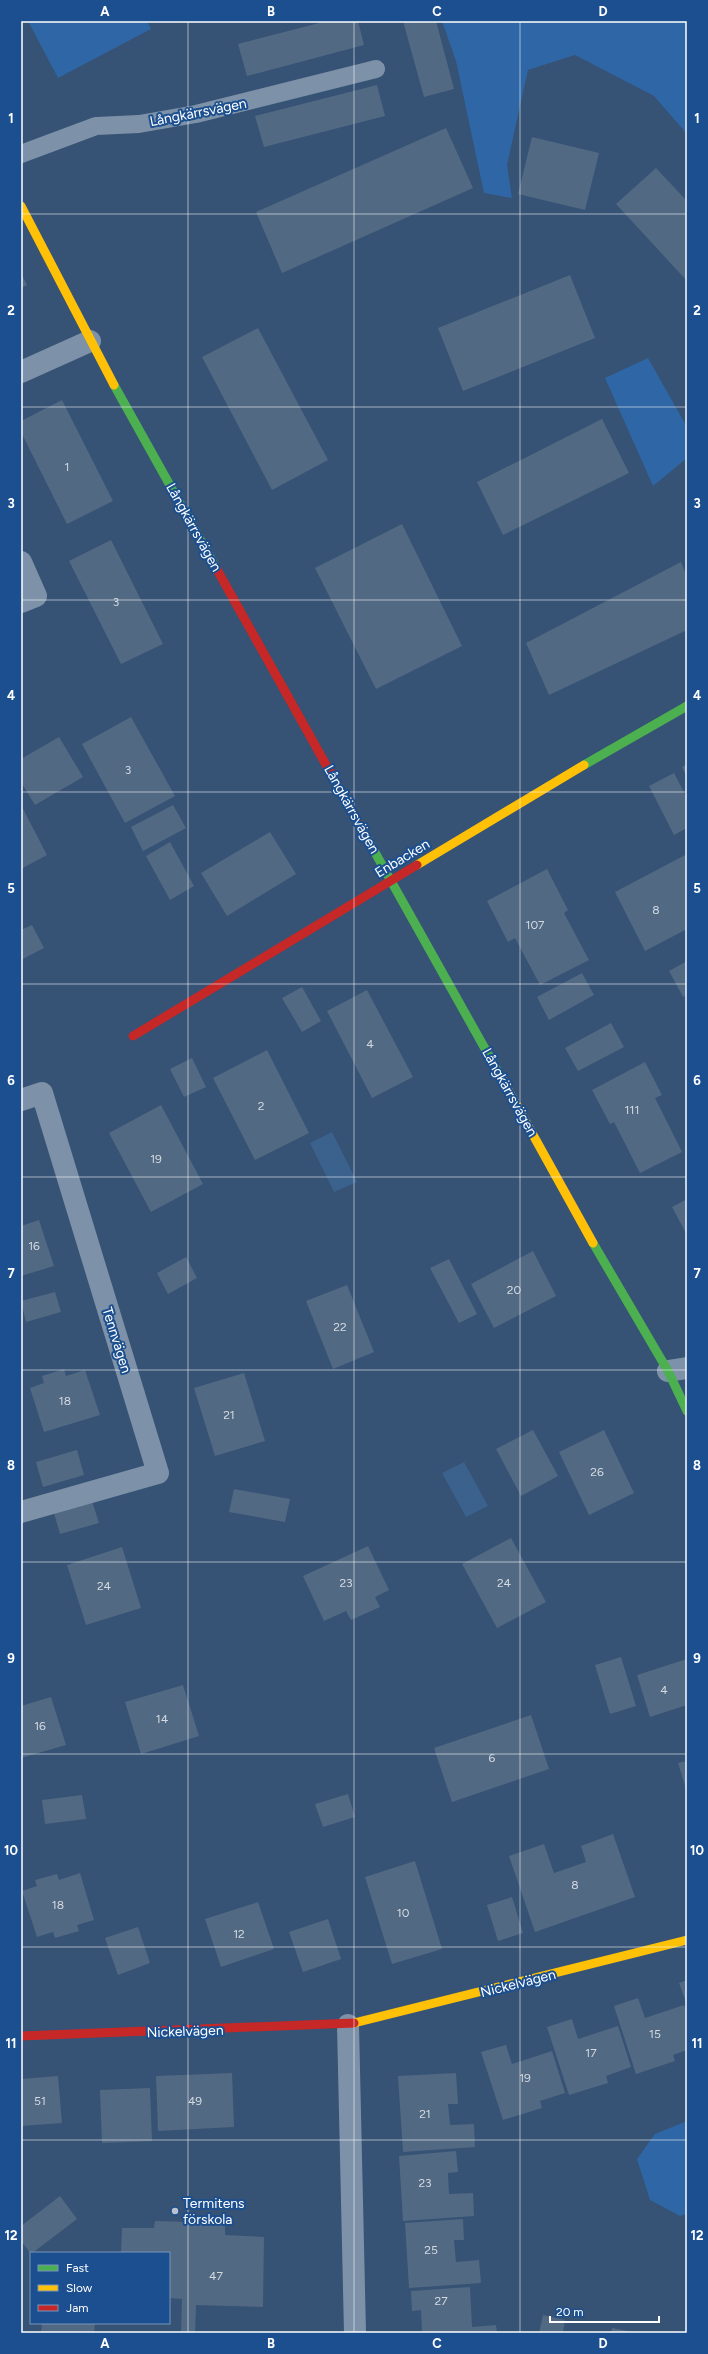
<svg xmlns="http://www.w3.org/2000/svg" width="708" height="2354" font-family="Figtree,sans-serif">
  <rect width="100%" height="100%" fill="#365274"/>
  <!-- green -->
  <path fill="#2f66a5" d="M 28,21 L 147,21 L 151,29 L 58,78 Z
    M 442,21 L 685,21 L 687,24 L 687,134 L 654,96 L 575,55 L 528,70 L 507,165 L 512,198 L 484,193 L 456,61 Z
    M 648,358 L 687,427 L 687,458 L 653,486 L 605,378 Z
    M 687,2121 L 687,2214 L 680,2216 L 650,2200 L 637,2159 L 655,2134 Z"/>
  <!-- water -->
  <path fill="#3b618d" d="M 332,1132 L 357,1182 L 334,1192 L 310,1143 Z
    M 464,1462 L 488,1506 L 466,1517 L 442,1473 Z"/>
  <!-- building -->
  <path fill="#526984" d="M 327,21 L 358,21 L 364,45 L 247,76 L 238,44 Z
    M 403,21 L 436,21 L 454,89 L 424,97 Z
    M 377,85 L 385,116 L 264,147 L 255,116 Z
    M 446,128 L 473,188 L 282,273 L 256,212 Z
    M 532,137 L 599,153 L 585,210 L 518,194 Z
    M 656,168 L 687,201 L 687,281 L 616,204 Z
    M 21,273 L 27,285 L 21,288 Z
    M 570,275 L 595,338 L 463,391 L 438,328 Z
    M 258,328 L 328,460 L 272,490 L 202,357 Z
    M 62,400 L 113,501 L 67,524 L 21,432 L 21,421 Z
    M 602,419 L 629,473 L 503,535 L 477,482 Z
    M 402,524 L 462,646 L 376,689 L 315,568 Z
    M 111,540 L 163,644 L 121,664 L 69,561 Z
    M 681,562 L 687,577 L 687,630 L 549,695 L 526,643 Z
    M 131,717 L 175,796 L 125,823 L 82,744 Z
    M 59,737 L 83,777 L 35,805 L 21,782 L 21,759 Z
    M 687,764 L 687,777 L 682,767 Z
    M 674,773 L 687,798 L 687,828 L 674,835 L 649,786 Z
    M 21,805 L 47,855 L 21,869 Z
    M 173,805 L 186,828 L 143,851 L 131,827 Z
    M 270,832 L 296,874 L 227,916 L 201,873 Z
    M 170,842 L 194,886 L 170,900 L 146,856 Z
    M 687,854 L 687,929 L 645,951 L 615,892 Z
    M 547,869 L 568,910 L 564,913 L 589,960 L 540,985 L 515,938 L 508,942 L 487,901 Z
    M 32,925 L 44,948 L 21,960 L 21,930 Z
    M 687,961 L 687,995 L 683,997 L 669,971 Z
    M 582,973 L 594,995 L 549,1020 L 537,997 Z
    M 302,987 L 321,1021 L 302,1032 L 282,998 Z
    M 367,990 L 413,1077 L 372,1098 L 327,1011 Z
    M 611,1023 L 624,1047 L 578,1071 L 565,1048 Z
    M 267,1050 L 309,1133 L 255,1160 L 213,1078 Z
    M 192,1058 L 206,1087 L 184,1097 L 170,1069 Z
    M 645,1062 L 662,1095 L 655,1098 L 682,1152 L 640,1173 L 614,1122 L 610,1124 L 592,1090 Z
    M 161,1105 L 203,1184 L 151,1212 L 109,1133 Z
    M 687,1199 L 687,1235 L 672,1207 Z
    M 39,1220 L 54,1266 L 21,1276 L 21,1226 Z
    M 533,1251 L 556,1296 L 494,1328 L 471,1284 Z
    M 186,1257 L 197,1278 L 168,1294 L 157,1273 Z
    M 449,1259 L 477,1314 L 459,1323 L 430,1268 Z
    M 347,1285 L 374,1352 L 333,1369 L 306,1301 Z
    M 55,1292 L 61,1312 L 26,1322 L 21,1301 Z
    M 64,1369 L 66,1376 L 85,1370 L 100,1415 L 44,1432 L 30,1388 L 44,1383 L 42,1376 Z
    M 244,1373 L 265,1441 L 215,1456 L 194,1388 Z
    M 533,1430 L 558,1476 L 521,1496 L 496,1449 Z
    M 604,1430 L 634,1493 L 589,1515 L 559,1452 Z
    M 77,1450 L 84,1475 L 43,1487 L 36,1462 Z
    M 234,1489 L 290,1499 L 285,1522 L 229,1512 Z
    M 92,1501 L 99,1523 L 60,1534 L 54,1513 Z
    M 511,1538 L 546,1602 L 497,1628 L 462,1564 Z
    M 368,1546 L 389,1590 L 375,1597 L 380,1607 L 351,1620 L 346,1611 L 324,1621 L 303,1576 Z
    M 122,1547 L 141,1608 L 86,1625 L 67,1565 Z
    M 621,1657 L 636,1706 L 610,1714 L 595,1665 Z
    M 687,1659 L 687,1705 L 650,1717 L 637,1675 Z
    M 183,1685 L 199,1736 L 141,1754 L 125,1702 Z
    M 51,1697 L 66,1745 L 21,1758 L 21,1706 Z
    M 531,1715 L 549,1769 L 452,1802 L 434,1748 Z
    M 687,1761 L 687,1792 L 678,1763 Z
    M 348,1794 L 355,1817 L 323,1827 L 315,1804 Z
    M 82,1795 L 86,1819 L 45,1824 L 42,1800 Z
    M 613,1834 L 635,1897 L 535,1932 L 509,1856 L 544,1844 L 554,1873 L 586,1862 L 581,1846 Z
    M 415,1861 L 442,1949 L 392,1964 L 365,1877 Z
    M 80,1873 L 94,1920 L 77,1925 L 79,1931 L 55,1938 L 53,1932 L 37,1937 L 22,1891 L 37,1886 L 35,1880 L 57,1874 L 59,1880 Z
    M 512,1897 L 523,1933 L 498,1941 L 487,1905 Z
    M 258,1902 L 274,1949 L 221,1967 L 205,1919 Z
    M 328,1919 L 341,1959 L 303,1972 L 289,1932 Z
    M 138,1927 L 150,1963 L 118,1975 L 105,1938 Z
    M 687,1980 L 687,2005 L 679,1983 Z
    M 638,1998 L 645,2018 L 684,2005 L 687,2013 L 687,2050 L 673,2055 L 675,2061 L 636,2074 L 614,2006 Z
    M 572,2019 L 578,2039 L 618,2026 L 631,2067 L 606,2076 L 608,2083 L 569,2095 L 547,2027 Z
    M 506,2045 L 512,2064 L 552,2051 L 565,2093 L 540,2101 L 542,2108 L 503,2120 L 481,2052 Z
    M 232,2073 L 234,2127 L 158,2131 L 156,2076 Z
    M 456,2073 L 458,2104 L 448,2104 L 450,2125 L 474,2124 L 475,2147 L 403,2152 L 398,2076 Z
    M 58,2076 L 62,2123 L 21,2126 L 21,2079 Z
    M 150,2088 L 152,2141 L 102,2143 L 100,2090 Z
    M 456,2151 L 458,2172 L 448,2173 L 449,2194 L 473,2193 L 474,2216 L 403,2221 L 399,2156 Z
    M 60,2196 L 77,2219 L 31,2254 L 21,2241 L 21,2226 Z
    M 463,2219 L 464,2240 L 454,2240 L 456,2262 L 479,2260 L 481,2283 L 409,2288 L 405,2223 Z
    M 155,2221 L 225,2223 L 225,2235 L 264,2237 L 263,2307 L 196,2305 L 195,2333 L 181,2333 L 182,2299 L 169,2298 L 169,2253 L 121,2253 L 122,2228 L 154,2228 Z
    M 470,2287 L 472,2327 L 496,2325 L 497,2333 L 422,2333 L 421,2310 L 412,2311 L 411,2291 Z
    M 543,2315 L 565,2320 L 563,2333 L 539,2333 Z
    M 42,2323 L 95,2323 L 94,2333 L 41,2333 Z
    M 612,2328 L 633,2332 L 633,2333 L 611,2333 Z"/>
  <g fill="none" stroke-linecap="round" stroke-linejoin="round">
    <!-- lane -->
    <path stroke="#7d92a8" stroke-width="18" d="M 21,154 L 96,126 L 139,124 L 196,114 L 376,69"/>
    <!-- street -->
    <path stroke="#7d92a8" stroke-width="22" d="M 21,372 L 90,341
      M 21,562 L 36,596 L 21,602
      M 21,1100 L 42,1093 L 158,1473 L 21,1512
      M 668,1371 L 687,1368
      M 348,2025 L 355,2333"/>
    <!-- fast -->
    <path stroke="#4caf50" stroke-width="9" d="M 114,385 L 215,566
      M 584,765 L 687,706
      M 363,831 L 502,1079
      M 593,1243 L 668,1371 L 687,1411"/>
    <!-- slow -->
    <path stroke="#ffc107" stroke-width="9" d="M 21,206 L 114,385
      M 417,865 L 584,765
      M 502,1079 L 593,1243
      M 354,2023 L 687,1940"/>
    <!-- jam -->
    <path stroke="#c62828" stroke-width="9" d="M 215,566 L 363,831
      M 133,1036 L 417,865
      M 21,2036 L 354,2023"/>
  </g>
  <!-- grid -->
  <path fill="none" stroke="#fff" stroke-width="1" stroke-opacity="0.55" d="M 188,21 L 188,2333M 354,21 L 354,2333M 520,21 L 520,2333M 21,214 L 687,214M 21,407 L 687,407M 21,600 L 687,600M 21,792 L 687,792M 21,984 L 687,984M 21,1177 L 687,1177M 21,1370 L 687,1370M 21,1562 L 687,1562M 21,1754 L 687,1754M 21,1947 L 687,1947M 21,2140 L 687,2140"/>
  <!-- markers -->
  <circle fill="#b9c2ce" stroke="#1b4f8f" stroke-width="1.5" cx="175" cy="2211" r="4"/>
  <g text-anchor="middle" stroke-width="4" stroke-linejoin="round" paint-order="stroke">
    <!-- number labels -->
    <g font-size="12" fill="#d4dae0">
      <text x="67" y="471">1</text>
      <text x="116" y="606">3</text>
      <text x="128" y="774">3</text>
      <text x="656" y="914">8</text>
      <text x="535" y="929">107</text>
      <text x="370" y="1048">4</text>
      <text x="261" y="1110">2</text>
      <text x="632" y="1114">111</text>
      <text x="156" y="1163">19</text>
      <text x="34" y="1250">16</text>
      <text x="514" y="1294">20</text>
      <text x="340" y="1331">22</text>
      <text x="65" y="1405">18</text>
      <text x="229" y="1419">21</text>
      <text x="597" y="1476">26</text>
      <text x="346" y="1587">23</text>
      <text x="504" y="1587">24</text>
      <text x="104" y="1590">24</text>
      <text x="664" y="1694">4</text>
      <text x="162" y="1723">14</text>
      <text x="40" y="1730">16</text>
      <text x="492" y="1762">6</text>
      <text x="575" y="1889">8</text>
      <text x="58" y="1909">18</text>
      <text x="403" y="1917">10</text>
      <text x="239" y="1938">12</text>
      <text x="655" y="2038">15</text>
      <text x="591" y="2057">17</text>
      <text x="525" y="2082">19</text>
      <text x="40" y="2105">51</text>
      <text x="195" y="2105">49</text>
      <text x="425" y="2118">21</text>
      <text x="425" y="2187">23</text>
      <text x="431" y="2254">25</text>
      <text x="216" y="2280">47</text>
      <text x="441" y="2305">27</text>
    </g>
    <!-- street labels -->
    <g font-size="14" fill="#fff" stroke="#1b4f8f">
      <text transform="translate(198 112) rotate(-11)" y="5">Långkärrsvägen</text>
      <text transform="translate(194 527) rotate(61)" y="5">Långkärrsvägen</text>
      <text transform="translate(352 809) rotate(61)" y="5">Långkärrsvägen</text>
      <text transform="translate(402 858) rotate(-31)" y="5">Enbacken</text>
      <text transform="translate(510 1092) rotate(61)" y="5">Långkärrsvägen</text>
      <text transform="translate(117 1340) rotate(73)" y="5">Tennvägen</text>
      <text transform="translate(518 1983) rotate(-14)" y="5">Nickelvägen</text>
      <text transform="translate(185 2031) rotate(-2)" y="5">Nickelvägen</text>
    </g>
    <!-- poi labels -->
    <g font-size="14" fill="#fff" stroke="#1b4f8f" text-anchor="start">
      <text x="183" y="2208">Termitens<tspan x="183" dy="16">förskola</tspan></text>
    </g>
  </g>
  <!-- border -->
  <rect width="708" height="2354" fill="none" stroke="#1b4f8f" stroke-width="44"/>
  <!-- legend -->
  <rect x="30" y="2252" width="140" height="72" fill="#1b4f8f" stroke="#7695bc"/>
  <rect x="38" y="2265" width="20" height="6" fill="#4caf50" stroke="#7695bc"/>
  <text x="66" y="2272" font-size="12" fill="#ffffff">Fast</text>
  <rect x="38" y="2285" width="20" height="6" fill="#ffc107" stroke="#7695bc"/>
  <text x="66" y="2292" font-size="12" fill="#ffffff">Slow</text>
  <rect x="38" y="2305" width="20" height="6" fill="#c62828" stroke="#7695bc"/>
  <text x="66" y="2312" font-size="12" fill="#ffffff">Jam</text>
  <!-- scale -->
  <path d="M550 2316v6h109v-6" fill="none" stroke="#ffffff" stroke-width="2"/>
  <text x="556" y="2316" font-size="12" fill="#ffffff" stroke="#1b4f8f" stroke-width="3" paint-order="stroke">20 m</text>
  <rect x="22" y="22" width="664" height="2310" fill="none" stroke="#fff" stroke-width="1.5"/>
  <g font-size="13" text-anchor="middle" font-weight="bold" fill="#fff">
    <text x="105" y="16">A</text>
    <text x="271" y="16">B</text>
    <text x="437" y="16">C</text>
    <text x="603" y="16">D</text>
    <text x="11" y="123">1</text>
    <text x="697" y="123">1</text>
    <text x="11" y="315">2</text>
    <text x="697" y="315">2</text>
    <text x="11" y="508">3</text>
    <text x="697" y="508">3</text>
    <text x="11" y="700">4</text>
    <text x="697" y="700">4</text>
    <text x="11" y="893">5</text>
    <text x="697" y="893">5</text>
    <text x="11" y="1085">6</text>
    <text x="697" y="1085">6</text>
    <text x="11" y="1278">7</text>
    <text x="697" y="1278">7</text>
    <text x="11" y="1470">8</text>
    <text x="697" y="1470">8</text>
    <text x="11" y="1663">9</text>
    <text x="697" y="1663">9</text>
    <text x="11" y="1855">10</text>
    <text x="697" y="1855">10</text>
    <text x="11" y="2048">11</text>
    <text x="697" y="2048">11</text>
    <text x="11" y="2240">12</text>
    <text x="697" y="2240">12</text>
    <text x="105" y="2348">A</text>
    <text x="271" y="2348">B</text>
    <text x="437" y="2348">C</text>
    <text x="603" y="2348">D</text>
  </g>
</svg>
